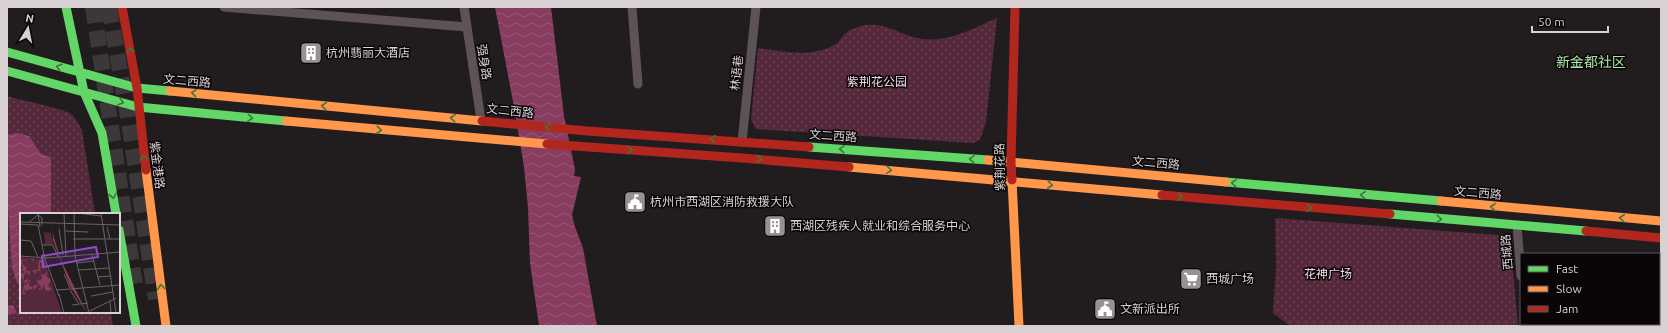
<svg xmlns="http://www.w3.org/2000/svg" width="1668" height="333" font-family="Ubuntu,'Noto Sans SC',sans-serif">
  <defs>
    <pattern id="park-dots" width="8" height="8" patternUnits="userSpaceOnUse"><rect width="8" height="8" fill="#56283c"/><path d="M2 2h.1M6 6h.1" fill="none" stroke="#6e4657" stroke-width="1.8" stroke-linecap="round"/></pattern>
    <pattern id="water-waves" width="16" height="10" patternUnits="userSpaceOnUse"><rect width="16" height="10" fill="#883c5f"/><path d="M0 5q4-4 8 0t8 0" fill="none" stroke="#985775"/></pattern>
  </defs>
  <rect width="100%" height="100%" fill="#211c1e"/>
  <!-- park -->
  <path fill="url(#park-dots)" d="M 997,18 L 986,122 L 980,140 L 973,143 L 756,129 L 751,120 L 758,48 C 784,52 813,58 836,44 C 840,41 842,36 846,33 C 850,29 860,26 866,25 C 883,23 895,31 910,36 C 940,47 970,30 997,18 Z
    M 7,96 C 20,100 62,108 71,114 C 76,118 79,125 82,130 L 95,214 L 21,214 L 21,312 L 111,312 L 113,326 L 7,326 Z
    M 1275,218 L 1510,236 L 1518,326 L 1290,326 L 1273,313 L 1276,266 Z"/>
  <!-- water -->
  <path fill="url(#water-waves)" d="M 495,7 L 551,7 L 564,116 L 575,169 L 574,176 L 581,177 L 572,215 L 575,227 L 583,248 L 597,326 L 539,326 L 530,263 L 528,208 L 524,167 L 515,112 Z
    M 17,133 L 29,136 L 41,154 L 51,157 L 51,214 L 21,214 L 21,285 L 17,283 L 12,268 L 7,193 L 7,135 Z
    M 13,305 L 17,313 L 7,315 L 7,306 Z"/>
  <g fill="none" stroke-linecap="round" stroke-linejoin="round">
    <!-- highway-tunnel -->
    <path stroke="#3c3739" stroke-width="16" stroke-dasharray="16 8" stroke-linecap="butt" d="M 93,7 L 136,292
      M 109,7 L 129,123 L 156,299"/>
    <!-- street -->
    <path stroke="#5d5357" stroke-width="9" d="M 224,7 L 467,27
      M 464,7 L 481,120
      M 632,7 L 638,84
      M 742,142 L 756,7
      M 1517,225 L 1521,276
      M 1525,324 L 1525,326"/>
    <!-- fast -->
    <path stroke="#63d668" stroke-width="9" d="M 66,7 L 84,92 L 102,133 L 116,214
      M 7,52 L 137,88 L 170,91
      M 7,71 L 138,107 L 286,121
      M 809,147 L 988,160
      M 1226,182 L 1441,201
      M 1390,214 L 1586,231
      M 119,230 L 136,326"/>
    <!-- slow -->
    <path stroke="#ff974d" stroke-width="9" d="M 170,91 L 482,121
      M 286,121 L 547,144
      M 988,160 L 1226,182
      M 849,167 L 1162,195
      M 146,170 L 166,326
      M 1012,180 L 1019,326
      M 1441,201 L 1661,221"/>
    <!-- jam -->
    <path stroke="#b3261e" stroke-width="9" d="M 122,7 L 137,88 L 146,170
      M 482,121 L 587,131 L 809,147
      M 547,144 L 742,158 L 849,167
      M 1012,180 L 1011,162 L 1015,7
      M 1162,195 L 1390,214
      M 1586,231 L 1661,238"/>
  </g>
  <!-- one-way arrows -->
  <defs><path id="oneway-chevron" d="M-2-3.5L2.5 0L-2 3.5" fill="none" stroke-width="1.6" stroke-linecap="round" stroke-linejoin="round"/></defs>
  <g stroke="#3b783c">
    <use href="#oneway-chevron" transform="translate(130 50) rotate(-101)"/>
    <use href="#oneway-chevron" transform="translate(59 67) rotate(-163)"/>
    <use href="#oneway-chevron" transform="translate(194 93) rotate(-175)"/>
    <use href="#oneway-chevron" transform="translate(121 102) rotate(16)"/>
    <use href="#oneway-chevron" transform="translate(324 106) rotate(-175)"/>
    <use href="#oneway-chevron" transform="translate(250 118) rotate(5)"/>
    <use href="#oneway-chevron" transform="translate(453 118) rotate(-175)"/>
    <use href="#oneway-chevron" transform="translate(548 127) rotate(-174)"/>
    <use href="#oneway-chevron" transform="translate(379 130) rotate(5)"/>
    <use href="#oneway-chevron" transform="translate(713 139) rotate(-176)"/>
    <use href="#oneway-chevron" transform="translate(842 149) rotate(-176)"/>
    <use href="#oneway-chevron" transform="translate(630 150) rotate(4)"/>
    <use href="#oneway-chevron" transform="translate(144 158) rotate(-97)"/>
    <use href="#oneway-chevron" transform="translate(759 159) rotate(5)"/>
    <use href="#oneway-chevron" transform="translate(972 159) rotate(-176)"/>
    <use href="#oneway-chevron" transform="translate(889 170) rotate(5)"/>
    <use href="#oneway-chevron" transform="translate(1234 183) rotate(-175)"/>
    <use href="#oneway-chevron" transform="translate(1050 185) rotate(6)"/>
    <use href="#oneway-chevron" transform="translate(1363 195) rotate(-175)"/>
    <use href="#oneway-chevron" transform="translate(113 196) rotate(80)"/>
    <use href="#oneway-chevron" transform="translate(1180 197) rotate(5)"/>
    <use href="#oneway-chevron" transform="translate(1493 207) rotate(-175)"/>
    <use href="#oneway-chevron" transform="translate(1309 208) rotate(5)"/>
    <use href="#oneway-chevron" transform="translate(1622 218) rotate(-175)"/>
    <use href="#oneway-chevron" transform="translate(1439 219) rotate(5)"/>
    <use href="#oneway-chevron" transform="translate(161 287) rotate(-97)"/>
  </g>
  <!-- icons -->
  <defs>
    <g id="building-square" transform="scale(1.15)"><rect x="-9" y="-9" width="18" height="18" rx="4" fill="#989194" stroke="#0a0607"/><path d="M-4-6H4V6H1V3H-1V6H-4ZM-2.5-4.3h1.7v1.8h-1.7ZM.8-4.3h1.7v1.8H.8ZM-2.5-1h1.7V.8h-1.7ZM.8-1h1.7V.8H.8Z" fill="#fff"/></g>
    <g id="civic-square" transform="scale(1.15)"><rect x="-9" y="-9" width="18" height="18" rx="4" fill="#989194" stroke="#0a0607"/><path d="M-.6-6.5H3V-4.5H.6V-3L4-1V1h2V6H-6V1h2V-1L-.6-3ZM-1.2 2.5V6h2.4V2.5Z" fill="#fff"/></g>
    <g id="supermarket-square" transform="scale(1.15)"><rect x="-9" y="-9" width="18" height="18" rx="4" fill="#989194" stroke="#0a0607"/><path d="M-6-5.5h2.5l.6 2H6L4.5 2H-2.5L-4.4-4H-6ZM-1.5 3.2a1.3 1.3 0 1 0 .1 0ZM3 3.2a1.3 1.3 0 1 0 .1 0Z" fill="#fff"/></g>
  </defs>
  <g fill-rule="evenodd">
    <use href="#building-square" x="311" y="53"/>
    <use href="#civic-square" x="635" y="202"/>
    <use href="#building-square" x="775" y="226"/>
    <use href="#supermarket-square" x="1191" y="279"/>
    <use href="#civic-square" x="1105" y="309"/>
  </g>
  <g text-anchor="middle" stroke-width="3" stroke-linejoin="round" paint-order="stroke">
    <!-- poi labels -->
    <g font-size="12" fill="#d8d0d3" stroke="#0a0607" text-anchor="start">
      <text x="326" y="57">杭州翡丽大酒店</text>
      <text x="650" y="206">杭州市西湖区消防救援大队</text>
      <text x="790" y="230">西湖区残疾人就业和综合服务中心</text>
      <text x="1206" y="283">西城广场</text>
      <text x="1120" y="313">文新派出所</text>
    </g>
    <!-- street labels -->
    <g font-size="12" fill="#d8d0d3" stroke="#0a0607">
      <text transform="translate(484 62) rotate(81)" y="4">强身路</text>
      <text transform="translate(737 73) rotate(-84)" y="4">林语巷</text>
      <text transform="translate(187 81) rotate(5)" y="4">文二西路</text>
      <text transform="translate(510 111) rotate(6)" y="4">文二西路</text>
      <text transform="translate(833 136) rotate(4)" y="4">文二西路</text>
      <text transform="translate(1156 163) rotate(5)" y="4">文二西路</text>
      <text transform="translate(157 165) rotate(83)" y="4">紫金港路</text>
      <text transform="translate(1000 167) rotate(-91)" y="4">紫荆花路</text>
      <text transform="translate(1478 193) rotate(5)" y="4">文二西路</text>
      <text transform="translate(1507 252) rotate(-95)" y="4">西城路</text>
    </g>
    <!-- park labels -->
    <g font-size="12" fill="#f2d9e2" stroke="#0a0607">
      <text x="877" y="86">紫荆花公园</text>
      <text x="1328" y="278">花神广场</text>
    </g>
    <!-- quarter labels -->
    <g font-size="14" fill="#aae4a8" stroke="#0a0607">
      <text x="1591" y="67">新金都社区</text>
    </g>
  </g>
  <!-- overview -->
  <g transform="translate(20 213)">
    <rect width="100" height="100" fill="#211c1e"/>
    <path d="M 0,44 L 24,46 L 42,100 L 0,100 Z" fill="#56283c"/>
    <path d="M 24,19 L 31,20 L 33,31 L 25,32 Z" fill="#56283c"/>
    <path d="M 32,0 L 33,21 L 41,47 L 67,100 L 50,73 L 33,27 ZM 11,46 L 6,47 L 7,51 L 5,47 L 2,48 L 3,52 L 7,55 L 5,58 L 10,58 L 10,63 L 7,59 L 4,62 L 4,68 L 7,66 L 10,67 L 9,73 L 9,67 L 4,71 L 3,66 L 1,64 L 0,66 L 0,61 L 6,59 L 0,57 L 3,56 L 0,47 L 14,46 L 14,49 ZM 16,47 L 19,53 L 19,47 L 24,48 L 25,52 L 20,49 L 20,54 L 24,53 L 20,55 L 21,61 L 25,62 L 25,60 L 28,59 L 26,63 L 31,67 L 28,72 L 32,77 L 26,78 L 23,71 L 23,76 L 19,77 L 18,75 L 22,76 L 19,71 L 14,77 L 13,73 L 12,76 L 8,77 L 5,78 L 4,75 L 4,78 L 6,81 L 2,81 L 4,78 L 0,80 L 0,79 L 3,78 L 4,72 L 7,72 L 7,68 L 10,74 L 19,71 L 16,68 L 22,66 L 20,58 L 16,58 L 16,61 L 12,58 L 19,56 L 11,58 L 19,56 Z" fill="#883c5f"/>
    <path fill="none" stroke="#6a6466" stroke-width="1" d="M 18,0 L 20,14M 44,0 L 46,44M 54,0 L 55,43 L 69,100M 57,0 L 81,3M 81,0 L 96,100M 0,9 L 100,12M 8,10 L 18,2 L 22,5 L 22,12M 0,11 L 18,12 L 24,42M 87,14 L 90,26M 39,16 L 43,42M 45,18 L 68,19M 53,26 L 85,26M 86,26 L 100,26M 0,27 L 11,28 L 18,44M 22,32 L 33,32 L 38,44M 23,41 L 39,83M 72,42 L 80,72M 0,43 L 27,45 L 100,39M 57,50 L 74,48M 58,57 L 89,55M 44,61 L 50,75M 78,64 L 90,63M 37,77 L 100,72M 50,77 L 59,91M 39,81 L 44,100M 71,83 L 93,79M 90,88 L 91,100M 52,92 L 68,90M 70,98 L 96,85"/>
    <path fill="#8e4dc3" fill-opacity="0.15" stroke="#8e4dc3" stroke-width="2" d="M 76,34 L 78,44 L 23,54 L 22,43 Z"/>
    <rect width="100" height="100" fill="none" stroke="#d8d0d3" stroke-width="2"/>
  </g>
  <!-- border -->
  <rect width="1668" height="333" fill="none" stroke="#d8d0d3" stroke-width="16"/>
  <!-- legend -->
  <rect x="1520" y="253" width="140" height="72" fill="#0a0607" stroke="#5c5759"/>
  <rect x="1528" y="266" width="20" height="6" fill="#63d668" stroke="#5c5759"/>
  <text x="1556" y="273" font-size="12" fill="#d8d0d3">Fast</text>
  <rect x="1528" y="286" width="20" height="6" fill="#ff974d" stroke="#5c5759"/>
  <text x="1556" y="293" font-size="12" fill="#d8d0d3">Slow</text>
  <rect x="1528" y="306" width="20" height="6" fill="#b3261e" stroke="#5c5759"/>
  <text x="1556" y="313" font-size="12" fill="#d8d0d3">Jam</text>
  <!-- north arrow -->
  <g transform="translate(28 28) rotate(10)" stroke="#0a0607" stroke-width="3" paint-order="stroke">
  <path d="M0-3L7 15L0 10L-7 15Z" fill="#d8d0d3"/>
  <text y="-6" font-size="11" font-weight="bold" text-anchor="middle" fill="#d8d0d3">N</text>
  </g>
  <!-- scale -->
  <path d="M1532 26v6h76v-6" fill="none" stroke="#d8d0d3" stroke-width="2"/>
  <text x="1538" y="26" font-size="12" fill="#d8d0d3" stroke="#0a0607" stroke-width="3" paint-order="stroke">50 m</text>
</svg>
